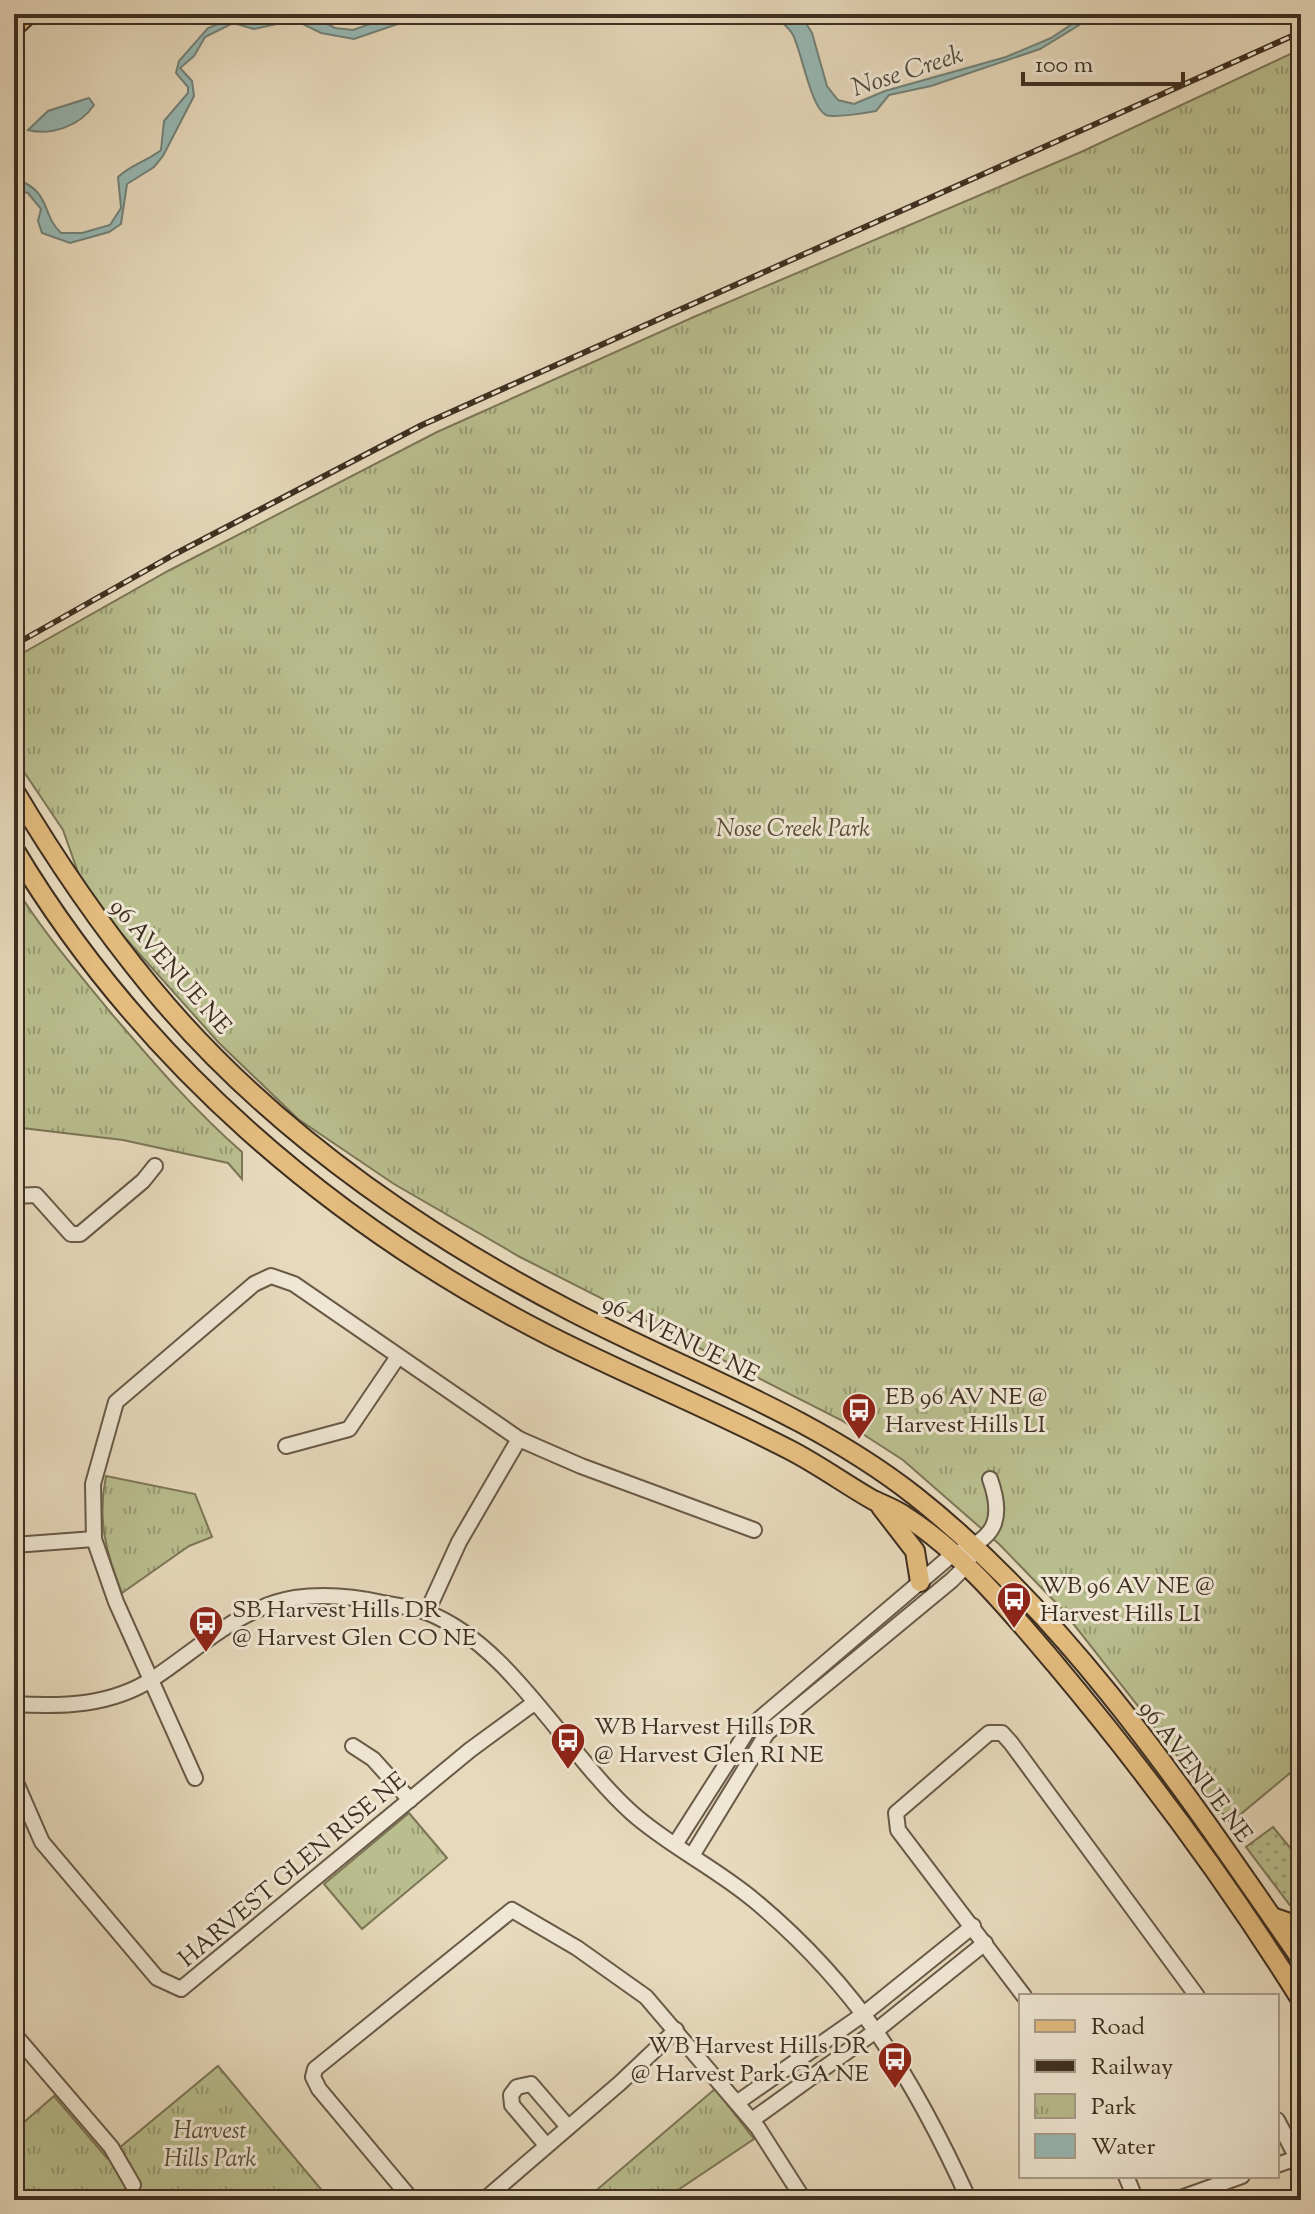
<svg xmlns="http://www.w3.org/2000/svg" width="1315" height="2214" font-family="'Sorts Mill Goudy',serif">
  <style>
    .grass { fill: url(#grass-dots); stroke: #7c7657; stroke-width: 2 }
    .park { fill: url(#park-tufts); stroke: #7c7657; stroke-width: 2 }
    .water { fill: #97b9b5; stroke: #738279; stroke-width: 2 }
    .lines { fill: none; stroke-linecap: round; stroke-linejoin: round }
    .minor-casing { stroke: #685a47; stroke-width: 18 }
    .major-casing { stroke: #3e2f20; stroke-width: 22 }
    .highway-casing { stroke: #3e2f20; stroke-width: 24 }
    .minor { stroke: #efe6d3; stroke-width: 14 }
    .major { stroke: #e4bc7e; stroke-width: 18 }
    .highway { stroke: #e4bc7e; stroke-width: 20 }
    .rail-casing { stroke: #3e2f20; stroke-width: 6 }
    .rail { stroke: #efe6d3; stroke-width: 3; stroke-dasharray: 9; stroke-linecap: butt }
    .labels { text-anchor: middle; stroke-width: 6; stroke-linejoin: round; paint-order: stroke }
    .park-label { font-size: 24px; font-style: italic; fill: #574c36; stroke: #efe6d3 }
    .street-label { font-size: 24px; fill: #3e2f20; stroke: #efe6d3 }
    .poi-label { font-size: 24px; fill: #3e2f20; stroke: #efe6d3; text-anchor: start }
    .water-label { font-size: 26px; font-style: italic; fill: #504b3e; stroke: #efe6d3 }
  </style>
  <defs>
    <pattern id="grass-dots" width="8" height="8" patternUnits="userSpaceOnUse" patternTransform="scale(2)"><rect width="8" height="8" fill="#b9be8e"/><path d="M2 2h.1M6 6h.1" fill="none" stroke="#989b74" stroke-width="1.8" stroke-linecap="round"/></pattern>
    <pattern id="park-tufts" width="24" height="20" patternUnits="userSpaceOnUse" patternTransform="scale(2)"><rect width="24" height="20" fill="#b9be8e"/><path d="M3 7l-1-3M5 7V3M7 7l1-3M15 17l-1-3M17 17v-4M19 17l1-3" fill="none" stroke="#989b74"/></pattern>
  </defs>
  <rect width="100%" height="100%" fill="#e7d9bc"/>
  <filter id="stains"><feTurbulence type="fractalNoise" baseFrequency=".0025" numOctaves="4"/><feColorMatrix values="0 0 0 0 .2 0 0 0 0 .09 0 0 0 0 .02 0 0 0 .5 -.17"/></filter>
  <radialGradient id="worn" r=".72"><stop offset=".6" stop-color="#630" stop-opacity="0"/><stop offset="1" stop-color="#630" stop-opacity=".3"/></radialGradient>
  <path class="grass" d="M 1273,1827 L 1301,1861 L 1301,1920 L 1246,1847 Z"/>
  <g class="park">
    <path d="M 1301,49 L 1301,1764 L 1230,1823 L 1060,1607 L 999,1544 L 903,1460 L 841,1420 L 520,1257 L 394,1184 L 298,1119 L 219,1043 L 119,931 L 80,878 L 63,830 L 14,757 L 14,658 L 168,571 L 437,432 L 696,316 L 1081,152 Z"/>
    <path d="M 14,885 C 42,931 77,971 111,1013 C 153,1062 193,1109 242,1152 L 242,1179 L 228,1163 L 123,1140 L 14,1127 Z"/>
    <path d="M 106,1476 L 195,1494 L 212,1537 L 189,1546 L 122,1593 C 106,1553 97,1519 106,1476 Z"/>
    <path d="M 409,1813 L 447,1858 L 362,1929 L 324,1884 Z"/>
    <path d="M 218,2066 L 330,2200 L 14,2200 L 14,2131 L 54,2096 L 107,2158 Z"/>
    <path d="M 715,2089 L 754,2139 L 663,2200 L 585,2200 Z"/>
  </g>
  <g class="water">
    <path d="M 274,14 L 308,14 L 335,28 L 353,30 L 398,14 L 427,14 L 354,39 L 321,33 L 295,20 L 254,29 L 233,23 L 205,37 L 194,56 L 180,68 L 192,81 L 194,96 L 163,156 L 154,167 L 127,184 L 121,224 L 109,232 L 70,243 L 42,233 L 38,221 L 41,209 L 28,193 L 14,190 L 14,178 C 53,192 40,213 61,233 L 82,233 L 110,225 L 121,208 L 118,177 C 133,163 146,162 161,150 L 164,121 L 188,93 L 188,87 L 176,73 L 179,61 L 208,28 L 235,17 L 255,20 Z"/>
    <path d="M 771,14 L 800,14 L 812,33 L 827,86 L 838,100 L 854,104 L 885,91 L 1006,57 L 1051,38 L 1087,14 L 1097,14 L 1040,49 L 931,86 L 889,95 L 876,111 C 866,113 834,118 826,115 C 811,108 802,53 793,35 C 788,25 779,21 771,14 Z"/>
    <path d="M 89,98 L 94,105 C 80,126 51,136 28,130 L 48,111 Z"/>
  </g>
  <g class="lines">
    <g class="minor-casing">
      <g id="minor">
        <path d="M 14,1196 L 36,1195 L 71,1234 L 80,1234 L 143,1181 L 155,1166"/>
        <path d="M 519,1439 L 581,1466 L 754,1530"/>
        <path d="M 286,1446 L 349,1429 L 397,1358"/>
        <path d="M 14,1545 L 94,1539"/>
        <path d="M 14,1704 C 63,1707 111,1706 154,1678 C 198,1649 240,1607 295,1598 C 323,1594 356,1597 383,1603 C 397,1606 413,1607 426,1612 C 510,1644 565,1753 632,1813 C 669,1846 716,1868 755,1901 C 858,1987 914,2079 969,2200"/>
        <path d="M 353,1746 L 373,1759 L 410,1800"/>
        <path d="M 14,1778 L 42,1842 L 157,1978 L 181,1989 L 470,1750 L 534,1703"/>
        <path d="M 195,1778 L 116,1602 L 94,1539 L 93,1484 L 116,1402 L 254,1284 L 271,1276 L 294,1284 L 519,1439 L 459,1542 L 427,1612"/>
        <path d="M 676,1843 L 750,1727 L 953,1554 C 994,1540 1005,1521 990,1479"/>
        <path d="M 693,1854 L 767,1733 L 952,1580 L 965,1567 L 970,1557"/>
        <path d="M 1024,1996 L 898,1830 L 896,1813 L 989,1733 L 1002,1733 L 1011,1743 L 1197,1996"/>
        <path d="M 14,2034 L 111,2147 L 133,2185"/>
        <path d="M 738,2102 L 865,2013 L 973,1926"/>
        <path d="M 752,2120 L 877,2030 L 985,1943"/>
        <path d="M 1277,2120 L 1297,2158 L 1277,2165"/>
        <path d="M 546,2145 L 512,2105 L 511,2095 L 517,2087 L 531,2084 L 568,2127"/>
        <path d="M 1126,2176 L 1136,2200"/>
        <path d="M 412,2200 L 319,2089 L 313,2077 L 315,2069 L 512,1910 L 577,1948 L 646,1997 L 758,2128 L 804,2200"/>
        <path d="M 484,2200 L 620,2083 L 676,2030"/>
        <path d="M 1175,2200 L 1242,2176"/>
      </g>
    </g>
    <g class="major-casing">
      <g id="major">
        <path d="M 14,790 C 55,859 100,925 151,987 C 263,1123 415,1230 571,1311 C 686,1371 812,1415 915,1496 C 1073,1621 1187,1795 1301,1959"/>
        <path d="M 14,849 C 140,1060 332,1225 550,1336 C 629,1376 711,1409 790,1450 C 819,1465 845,1484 873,1500 C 884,1505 895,1509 905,1516 C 963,1553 1011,1612 1056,1665 C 1144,1770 1228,1883 1301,2000"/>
        <path d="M 881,1507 L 915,1551 L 920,1582"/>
        <path d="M 1272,1917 L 1301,1927"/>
      </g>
    </g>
    <g class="highway-casing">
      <path id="highway" d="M 14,26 L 27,14"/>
    </g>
    <use href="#minor" class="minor"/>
    <use href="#major" class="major"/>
    <use href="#highway" class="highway"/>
    <g class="rail-casing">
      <path id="rail" d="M 14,645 L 175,554 L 422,425 L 1301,32"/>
    </g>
    <use href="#rail" class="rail"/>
  </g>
  <defs>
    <g id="bus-pin" transform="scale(1.8)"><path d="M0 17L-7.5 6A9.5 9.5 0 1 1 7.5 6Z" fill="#8f2418" stroke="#efe6d3"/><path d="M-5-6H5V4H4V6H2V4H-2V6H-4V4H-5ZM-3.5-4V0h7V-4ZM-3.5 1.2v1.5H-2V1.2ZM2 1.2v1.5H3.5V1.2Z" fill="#fff"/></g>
  </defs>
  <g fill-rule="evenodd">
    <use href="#bus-pin" x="859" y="1410"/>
    <use href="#bus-pin" x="1014" y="1599"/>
    <use href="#bus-pin" x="206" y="1623"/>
    <use href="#bus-pin" x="568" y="1740"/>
    <use href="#bus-pin" x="895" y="2059"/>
  </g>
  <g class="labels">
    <g class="park-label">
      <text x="793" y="836">Nose Creek Park</text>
      <text x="210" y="2138">Harvest<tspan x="210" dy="28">Hills Park</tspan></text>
    </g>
    <g class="street-label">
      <text transform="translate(171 966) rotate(49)" y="8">96 AVENUE NE</text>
      <text transform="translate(681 1338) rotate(26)" y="8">96 AVENUE NE</text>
      <text transform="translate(1196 1771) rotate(53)" y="8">96 AVENUE NE</text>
      <text transform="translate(292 1869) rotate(-40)" y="8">HARVEST GLEN RISE NE</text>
    </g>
    <g class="poi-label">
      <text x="885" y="1404">EB 96 AV NE @<tspan x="885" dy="28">Harvest Hills LI</tspan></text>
      <text x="1040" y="1593">WB 96 AV NE @<tspan x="1040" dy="28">Harvest Hills LI</tspan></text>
      <text x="232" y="1617">SB Harvest Hills DR<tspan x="232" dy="28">@ Harvest Glen CO NE</tspan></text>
      <text x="594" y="1734">WB Harvest Hills DR<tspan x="594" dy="28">@ Harvest Glen RI NE</tspan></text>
      <text x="869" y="2053" text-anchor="end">WB Harvest Hills DR<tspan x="869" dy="28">@ Harvest Park GA NE</tspan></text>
    </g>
    <g class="water-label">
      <text transform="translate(907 70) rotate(-18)" y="9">Nose Creek</text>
    </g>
  </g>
  <rect width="1315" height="2214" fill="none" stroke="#e7d9bc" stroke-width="48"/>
  <rect x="16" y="16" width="1283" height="2182" fill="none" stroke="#3e2f20" stroke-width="4"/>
  <rect x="24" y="24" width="1267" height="2166" fill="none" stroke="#3e2f20" stroke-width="2"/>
  <rect x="1019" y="1994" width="260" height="184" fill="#efe6d3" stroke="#a89d8b" stroke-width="2"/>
  <rect x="1035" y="2020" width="40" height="12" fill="#e4bc7e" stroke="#a89d8b" stroke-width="2"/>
  <text x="1091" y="2034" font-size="24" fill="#3e2f20">Road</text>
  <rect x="1035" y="2060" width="40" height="12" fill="#3e2f20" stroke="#a89d8b" stroke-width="2"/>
  <text x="1091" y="2074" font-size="24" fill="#3e2f20">Railway</text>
  <rect x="1035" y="2094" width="40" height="24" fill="url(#park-tufts)" stroke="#a89d8b" stroke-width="2"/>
  <text x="1091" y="2114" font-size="24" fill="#3e2f20">Park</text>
  <rect x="1035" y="2134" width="40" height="24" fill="#97b9b5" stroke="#a89d8b" stroke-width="2"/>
  <text x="1091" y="2154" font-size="24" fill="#3e2f20">Water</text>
  <path d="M1023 72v12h160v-12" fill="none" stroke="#3e2f20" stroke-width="4"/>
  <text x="1035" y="72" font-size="24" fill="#3e2f20" stroke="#efe6d3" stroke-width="6" paint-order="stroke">100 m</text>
  <rect width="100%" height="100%" filter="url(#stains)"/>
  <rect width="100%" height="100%" fill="url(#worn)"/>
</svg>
